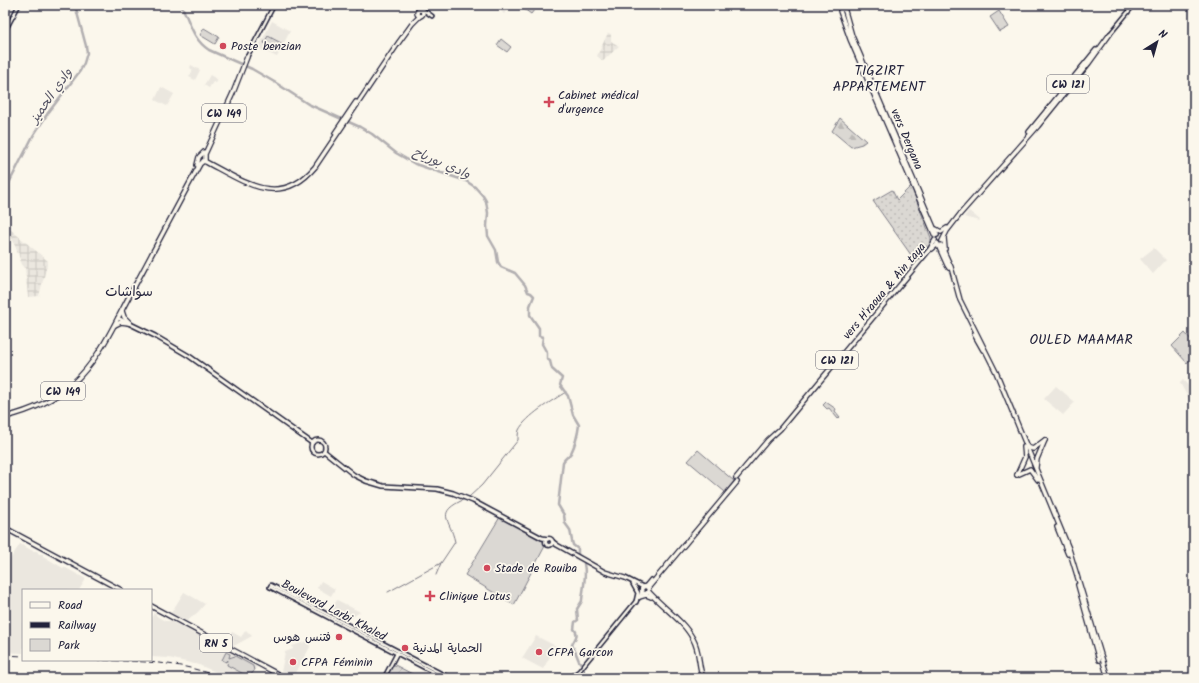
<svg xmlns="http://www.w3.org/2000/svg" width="1199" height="683" font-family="Kalam,'Playpen Sans Arabic',sans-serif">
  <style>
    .built { fill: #ebe7df }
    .industrial { fill: url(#industrial-grid) }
    .grass { fill: url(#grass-dots); stroke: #7e7d87 }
    .forest { fill: url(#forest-firs); stroke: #7e7d87 }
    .park { fill: #dbd8d3; stroke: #7e7d87 }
    .garden { fill: url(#garden-furrows); stroke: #7e7d87 }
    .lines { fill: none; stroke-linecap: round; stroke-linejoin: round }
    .stream { stroke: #787681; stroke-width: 1 }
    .river { stroke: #b1aeb0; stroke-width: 2.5 }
    .highway-tunnel { stroke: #d0ccc9; stroke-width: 3.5; stroke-dasharray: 3.5 2; stroke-linecap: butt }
    .secondary-casing { stroke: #22223b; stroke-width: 5.5 }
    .primary-casing { stroke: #22223b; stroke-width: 6 }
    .highway-casing { stroke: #22223b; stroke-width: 6 }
    .secondary { stroke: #fbf7ec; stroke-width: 2.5 }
    .primary { stroke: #fbf7ec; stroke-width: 3 }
    .highway { stroke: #fbf7ec; stroke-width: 3.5 }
    .rail { stroke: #22223b; stroke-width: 1; stroke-dasharray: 6 3; stroke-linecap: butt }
    .poi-dot { fill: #d1495b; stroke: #fbf7ec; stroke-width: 1.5 }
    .labels { text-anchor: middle; stroke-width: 3.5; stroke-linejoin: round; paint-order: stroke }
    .shield { fill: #fbf7ec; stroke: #636270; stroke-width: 1 }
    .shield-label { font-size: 11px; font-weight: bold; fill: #22223b }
    .poi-label { font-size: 12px; fill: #22223b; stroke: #fbf7ec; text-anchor: start }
    .street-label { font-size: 12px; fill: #22223b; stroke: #fbf7ec }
    .water-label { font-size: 13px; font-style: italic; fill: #545364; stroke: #fbf7ec }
    .quarter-label { font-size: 14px; fill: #22223b; stroke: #fbf7ec }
  </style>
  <defs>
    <pattern id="industrial-grid" width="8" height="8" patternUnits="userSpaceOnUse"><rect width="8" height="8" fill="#ebe7df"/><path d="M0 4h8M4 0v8" fill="none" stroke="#c9c6c0"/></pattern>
    <pattern id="grass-dots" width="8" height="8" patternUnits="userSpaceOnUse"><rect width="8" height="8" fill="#dbd8d3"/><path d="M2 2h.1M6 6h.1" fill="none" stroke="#bcb9b6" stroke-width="1.8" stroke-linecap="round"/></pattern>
    <pattern id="forest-firs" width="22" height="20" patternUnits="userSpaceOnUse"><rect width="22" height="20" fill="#dbd8d3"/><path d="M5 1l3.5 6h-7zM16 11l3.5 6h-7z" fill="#bcb9b6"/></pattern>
    <pattern id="garden-furrows" width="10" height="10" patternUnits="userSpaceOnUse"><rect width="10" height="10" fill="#dbd8d3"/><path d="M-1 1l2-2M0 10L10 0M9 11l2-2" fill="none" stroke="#bcb9b6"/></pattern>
  </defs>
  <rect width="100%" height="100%" fill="#fbf7ec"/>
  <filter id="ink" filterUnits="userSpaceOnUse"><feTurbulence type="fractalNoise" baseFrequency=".025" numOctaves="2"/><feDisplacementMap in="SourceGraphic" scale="8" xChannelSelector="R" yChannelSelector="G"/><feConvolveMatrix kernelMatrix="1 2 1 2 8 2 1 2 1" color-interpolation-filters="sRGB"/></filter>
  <g filter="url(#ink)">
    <g class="built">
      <path d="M 495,5 L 510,5 L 504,14 Z"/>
      <path d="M 272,21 L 290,31 L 277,57 L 258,48 Z"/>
      <path d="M 191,65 L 200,70 L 195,80 L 189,77 L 193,70 L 190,68 Z"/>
      <path d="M 210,75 L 218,80 L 216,83 L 213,82 L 209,88 L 204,85 Z"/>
      <path d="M 161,87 L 174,94 L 167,106 L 155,100 Z"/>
      <path d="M 969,211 L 980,220 L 979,221 L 964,217 Z"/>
      <path d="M 1154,248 L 1166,260 L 1153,274 L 1140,259 Z"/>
      <path d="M 1183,380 L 1194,392 L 1194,396 L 1190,401 L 1180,383 Z"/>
      <path d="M 1056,386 L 1075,402 L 1063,415 L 1044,399 Z"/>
      <path d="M 20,544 L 33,551 L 37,551 L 39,554 L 43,554 L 43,556 L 63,568 L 64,567 L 86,579 L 79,590 L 23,590 L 23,653 L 5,652 L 5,567 Z"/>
      <path d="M 321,581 L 335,589 L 331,596 L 317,588 Z"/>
      <path d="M 184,592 L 205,604 L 198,612 L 187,621 L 171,613 Z"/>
      <path d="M 337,600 L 343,603 L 360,612 L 348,620 L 344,617 L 342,619 L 330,612 Z"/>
      <path d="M 154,613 L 158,617 L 165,621 L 171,621 L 257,667 L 250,678 L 230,678 L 199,665 L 169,658 L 151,657 L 151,618 Z"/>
      <path d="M 246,630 L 252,636 L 232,647 L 225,643 L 232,632 L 241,637 Z"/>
      <path d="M 536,636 L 556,646 L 543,669 L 522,658 Z"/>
      <path d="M 308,641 L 310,647 L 293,678 L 281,672 L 285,652 L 293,649 L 292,646 Z"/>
    </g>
    <g class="industrial">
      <path d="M 608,33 L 611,34 L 611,41 L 619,46 L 603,61 L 597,56 Z"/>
      <path d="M 9,230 L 11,230 L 48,261 L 39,296 L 28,297 L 25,268 L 23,267 Z"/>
    </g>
    <path class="grass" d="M 911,186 L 931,238 L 931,243 L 916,262 L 873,201 L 892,190 L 897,200 Z"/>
    <g class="forest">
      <path d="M 840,118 L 866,141 L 862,144 L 851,147 L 832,131 Z"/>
      <path d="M 826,402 L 836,409 L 835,411 L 840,417 L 838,419 L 829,408 L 827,409 L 823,405 Z"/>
    </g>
    <g class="park">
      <path d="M 527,5 L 538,5 L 531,14 L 524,9 Z"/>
      <path d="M 999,11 L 1009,27 L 1000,32 L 990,17 Z"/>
      <path d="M 204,28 L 219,37 L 215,44 L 200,35 Z"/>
      <path d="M 268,36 L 281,43 L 277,50 L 264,43 Z"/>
      <path d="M 501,39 L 511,47 L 507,52 L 497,45 Z"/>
      <path d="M 1185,333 L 1194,343 L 1194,355 L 1187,363 L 1172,346 Z"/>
      <path d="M 698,450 L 734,481 L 725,492 L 688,461 Z"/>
      <path d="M 500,517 L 543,540 L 545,546 L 514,605 L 465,575 Z"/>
      <path d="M 226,652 L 230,654 L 229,658 L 235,656 L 253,666 L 254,671 L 250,676 L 251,678 L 227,665 L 228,660 L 226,662 L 222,660 Z"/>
    </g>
    <path class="garden" d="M 393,664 L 420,678 L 386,678 Z"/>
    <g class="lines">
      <g class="stream">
        <path d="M 469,497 L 482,485 L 518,440 C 518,437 518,433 519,430 C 526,416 553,400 566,392"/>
        <path d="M 436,575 L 441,563"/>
        <path d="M 388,592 L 441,563 L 455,542 C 450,518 434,513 465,499"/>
        <path d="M 584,667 L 585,678"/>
      </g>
      <g class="river">
        <path d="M 181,5 C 190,21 192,39 209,50 L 252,69 L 276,83 L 308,104 L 360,127 L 372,134 L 396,153 L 415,164 L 466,181 L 475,187 L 483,196 L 486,201 L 488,213 L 487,226 L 488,236 L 496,250 L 498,262 L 501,267 L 515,273 L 525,285 L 528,292 L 531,293 L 534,296 L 530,306 L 530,315 L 539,328 L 539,336 L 543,337 L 542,344 L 547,353 L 547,359 L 550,361 L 552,369 L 562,378 L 560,385 L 568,396 L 573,415 L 579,425 C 578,433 575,445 571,453 C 568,457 565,458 563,462 L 558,505 L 564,515 L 565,523 L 570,530 L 572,541 L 573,545 L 578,549 L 578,555"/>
        <path d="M 5,191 L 33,136 L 48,113 L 80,71 L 84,63 L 87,53 L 86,46 L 75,5"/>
        <path d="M 582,600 C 583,588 587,576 584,564"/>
        <path d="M 582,601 L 577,609 L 578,620 L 575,622 L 574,629 C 580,635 574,639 572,645 L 575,651 L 579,661 L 582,665"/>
      </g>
      <path class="highway-tunnel" d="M 937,235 L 941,245"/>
      <g class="secondary-casing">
        <g id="secondary">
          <path d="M 423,5 L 423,12"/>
          <path d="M 422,9 L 432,16"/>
          <path d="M 5,31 L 19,5"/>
          <path d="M 1110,34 L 1134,5"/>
          <path d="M 247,57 L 274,5"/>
          <path d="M 270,587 L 271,585 L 450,678"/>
          <path d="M 270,587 L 444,678"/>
          <path d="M 639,598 L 642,591"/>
          <path d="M 384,678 L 397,653"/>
          <path d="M 567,678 L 573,675 L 579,671 L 637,600"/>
        </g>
      </g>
      <g class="primary-casing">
        <g id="primary">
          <path d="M 118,318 L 155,336 L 189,356 L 312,443"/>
          <circle cx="318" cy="447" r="7"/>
          <path d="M 324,451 L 354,475 L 366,481 L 383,486 L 437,489 L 453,493 L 473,501 L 542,538 L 548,539"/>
          <circle cx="549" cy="542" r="3.5"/>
          <path d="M 553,542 L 557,545 L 605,572 L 625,578 L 643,587"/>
          <path d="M 633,584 L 638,593 L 636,602"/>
        </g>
      </g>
      <g class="highway-casing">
        <g id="highway">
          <circle cx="420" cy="13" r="3"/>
          <path d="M 1029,132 L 1096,50"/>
          <path d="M 335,133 L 356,102"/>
          <path d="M 203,161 L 206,162 C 244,182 280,209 315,167 L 399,42 L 412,24 L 420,16"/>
          <path d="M 197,165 L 199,157 L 204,152"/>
          <path d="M 936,229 L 941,232 L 947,228"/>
          <path d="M 935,236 L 850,39 L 840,11 L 842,8 L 845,11 L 852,36 L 937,235"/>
          <path d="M 944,238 L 945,249"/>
          <path d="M 942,241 L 947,231 L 961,213 L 1038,126 L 1089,63 L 1110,34"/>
          <path d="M 937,243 L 947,265 L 949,268"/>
          <path d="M 941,245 L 951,267 L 960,300 L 996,372 L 1069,549 L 1108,678"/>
          <path d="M 932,249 L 938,244"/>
          <path d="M 122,311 L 124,317 L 130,323"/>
          <path d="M 115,325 L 121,322 L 129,323"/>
          <path d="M 974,334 L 983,350"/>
          <path d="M 5,417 C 30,411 53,401 72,384 C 100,359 114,324 131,293 C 154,250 177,206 200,164 L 205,160 L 205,154 L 233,93 L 247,57"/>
          <path d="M 1027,447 L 1033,449 L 1045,440"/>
          <path d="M 1036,467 L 1037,459 L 1045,440"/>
          <path d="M 1017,475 L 1025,457 L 1024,447"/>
          <path d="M 1017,475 L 1030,469 L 1038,480"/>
          <path d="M 736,478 L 768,440 L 780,429 L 930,249 L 935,240"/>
          <path d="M 1057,527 L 1068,554"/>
          <path d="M 5,528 L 121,590"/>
          <path d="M 1078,585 L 1099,660"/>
          <path d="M 646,586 L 651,580"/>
          <circle cx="645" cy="590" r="3.5"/>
          <path d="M 648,588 L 737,482"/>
          <path d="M 648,591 C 662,607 683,620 693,639 C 700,651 698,665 703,678"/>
          <path d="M 639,597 L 646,595 L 651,597"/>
          <path d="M 151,606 L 285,678"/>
        </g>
      </g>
      <use href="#secondary" class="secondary"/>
      <use href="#primary" class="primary"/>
      <use href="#highway" class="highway"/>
      <g class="rail">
        <path d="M 5,655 L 23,656"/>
        <path d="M 95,660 C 138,662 180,660 220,678"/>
      </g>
    </g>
  </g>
  <g class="poi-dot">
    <circle cx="223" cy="46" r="4"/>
    <path d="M547 96h4v4h4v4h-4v4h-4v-4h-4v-4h4z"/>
    <circle cx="487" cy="568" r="4"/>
    <path d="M428 590h4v4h4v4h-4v4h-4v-4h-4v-4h4z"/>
    <circle cx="339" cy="637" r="4"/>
    <circle cx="405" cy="648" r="4"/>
    <circle cx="539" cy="652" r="4"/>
    <circle cx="293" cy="662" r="4"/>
  </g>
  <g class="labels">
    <g class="shield">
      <rect x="1047" y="75" width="42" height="18" rx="3"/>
      <rect x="202" y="104" width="44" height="18" rx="3"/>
      <rect x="816" y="351" width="42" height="18" rx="3"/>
      <rect x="41" y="382" width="44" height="18" rx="3"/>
      <rect x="200" y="634" width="32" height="18" rx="3"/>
    </g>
    <g class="shield-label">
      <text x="1068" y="88">CW 121</text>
      <text x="224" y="117">CW 149</text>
      <text x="837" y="364">CW 121</text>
      <text x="63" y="395">CW 149</text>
      <text x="216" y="647">RN 5</text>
    </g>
    <g class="poi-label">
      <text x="231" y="50">Poste benzian</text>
      <text x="558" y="99">Cabinet médical<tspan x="558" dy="14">d'urgence</tspan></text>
      <text x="495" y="572">Stade de Rouiba</text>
      <text x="439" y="600">Clinique Lotus</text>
      <text x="331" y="641" text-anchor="end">فتنس هوس</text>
      <text x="413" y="652">الحماية المدنية</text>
      <text x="547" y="656">CFPA Garcon</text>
      <text x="301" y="666">CFPA Féminin</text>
    </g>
    <g class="street-label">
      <text transform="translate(907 139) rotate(67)" y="4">vers Dergana</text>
      <text transform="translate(884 291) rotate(-50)" y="4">vers H'raoua &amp; Ain taya</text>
      <text transform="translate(334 610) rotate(28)" y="4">Boulevard Larbi Khaled</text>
    </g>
    <g class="water-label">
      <text transform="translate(50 95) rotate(-55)" y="5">وادي الحميز</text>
      <text transform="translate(442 162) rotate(23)" y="5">وادي بورياح</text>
    </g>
    <g class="quarter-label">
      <text x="879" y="75">TIGZIRT<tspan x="879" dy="16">APPARTEMENT</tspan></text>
      <text x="129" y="296">سواشات</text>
      <text x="1081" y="344">OULED MAAMAR</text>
    </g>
  </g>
  <rect width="1199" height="683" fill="none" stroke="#fbf7ec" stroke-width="20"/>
  <rect x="10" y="10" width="1179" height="663" fill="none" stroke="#22223b" stroke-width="1.5" filter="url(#ink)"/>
  <rect x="22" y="589" width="130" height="72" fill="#fbf7ec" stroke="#a4a2a5"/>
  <rect x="30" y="602" width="20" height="6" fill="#fbf7ec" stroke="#a4a2a5"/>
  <text x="58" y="609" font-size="12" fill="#22223b">Road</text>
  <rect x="30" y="622" width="20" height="6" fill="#22223b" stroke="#a4a2a5"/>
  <text x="58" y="629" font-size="12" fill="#22223b">Railway</text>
  <rect x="30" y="639" width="20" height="12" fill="#dbd8d3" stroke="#a4a2a5"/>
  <text x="58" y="649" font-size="12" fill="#22223b">Park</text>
  <g transform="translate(1157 42) rotate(37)" stroke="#fbf7ec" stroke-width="3" paint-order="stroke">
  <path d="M0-3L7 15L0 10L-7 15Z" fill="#22223b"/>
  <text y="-6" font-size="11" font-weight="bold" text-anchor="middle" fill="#22223b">N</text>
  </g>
</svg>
